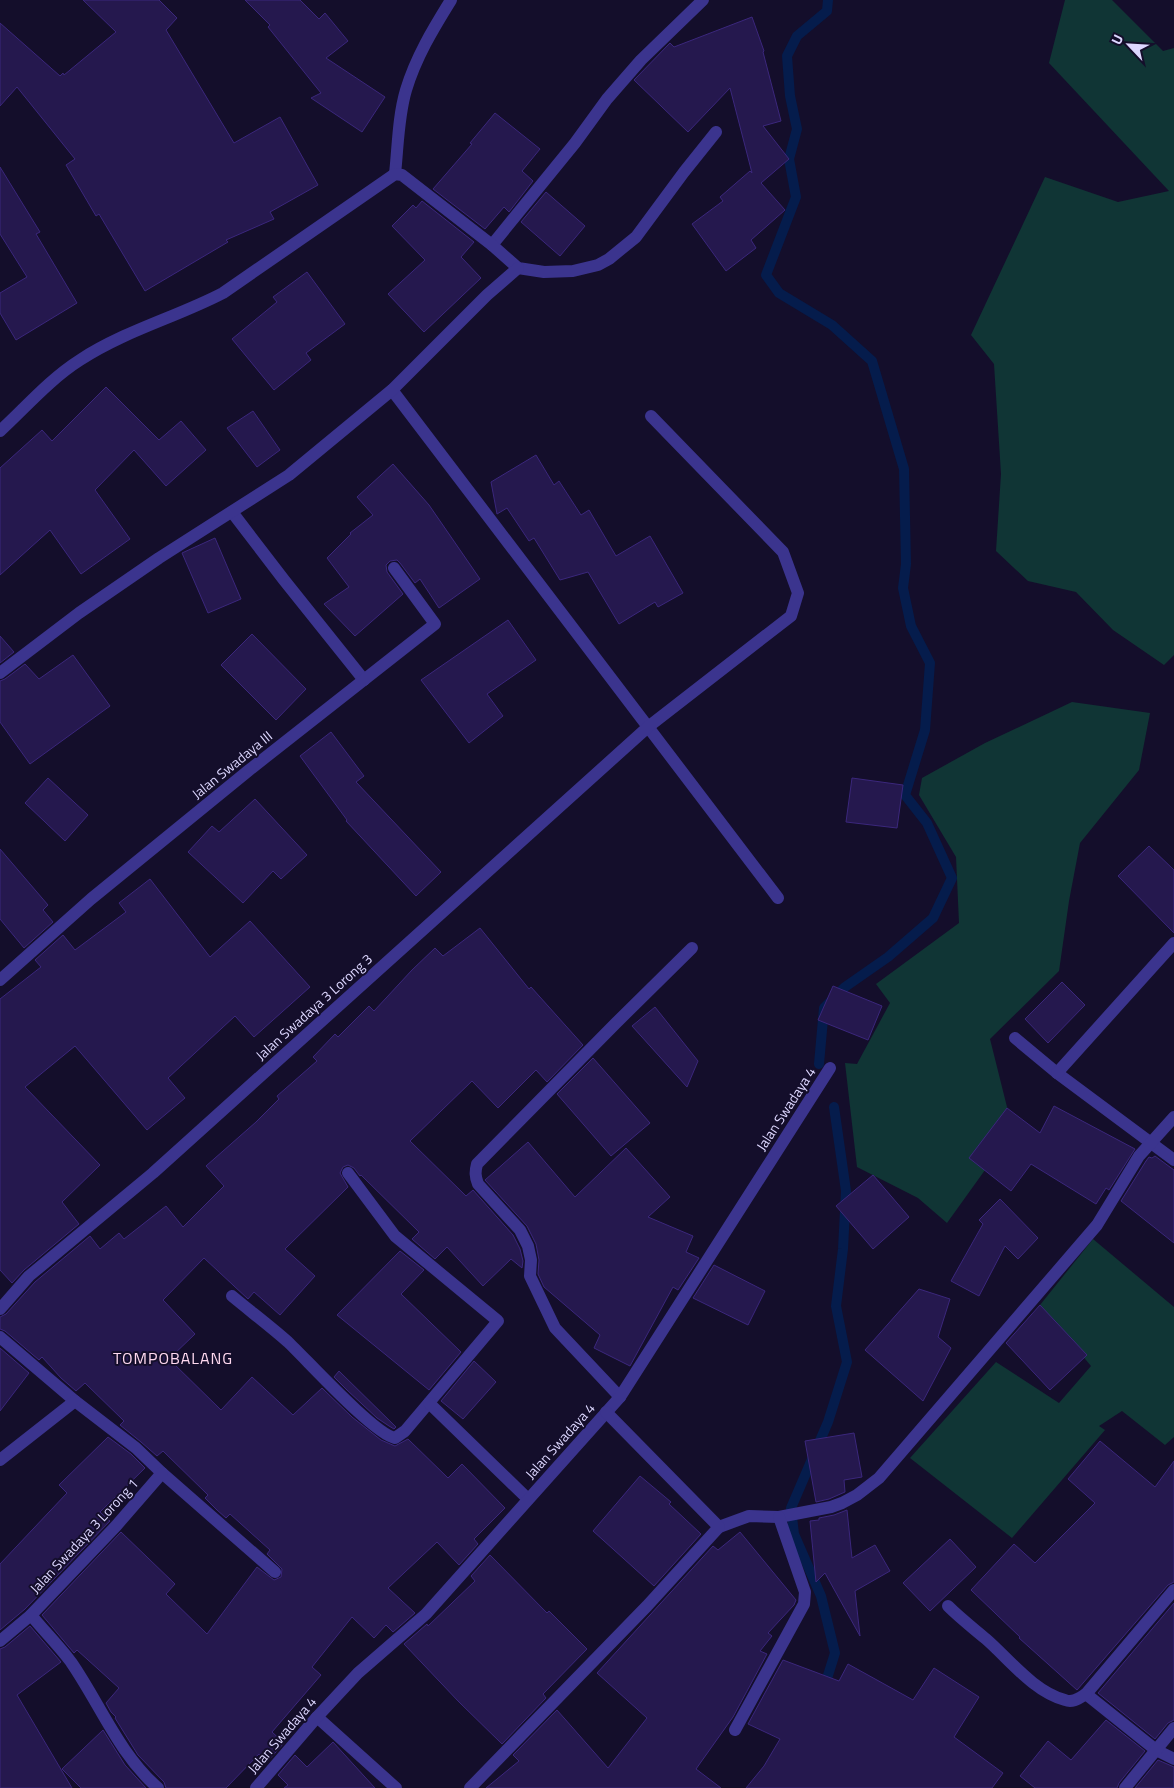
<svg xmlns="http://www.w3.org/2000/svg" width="1174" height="1788" font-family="'Titillium Web',sans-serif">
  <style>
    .green { fill: #103535 }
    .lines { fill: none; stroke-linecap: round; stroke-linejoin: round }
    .stream { stroke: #051c4c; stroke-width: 10 }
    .building { fill: #25184e; stroke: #3b277c }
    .minor { stroke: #3b348e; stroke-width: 12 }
    .labels { text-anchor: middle; stroke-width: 4; stroke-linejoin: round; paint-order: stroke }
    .street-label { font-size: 14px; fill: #ddd7ff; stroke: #140e2b }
    .quarter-label { font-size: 16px; letter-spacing: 1px; fill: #ffd9f0; stroke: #140e2b }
  </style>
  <rect width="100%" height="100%" fill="#140e2b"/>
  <g class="green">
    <path d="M 1065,0 L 1112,0 L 1163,51 L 1174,48 L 1174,655 L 1164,665 L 1113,630 L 1076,592 L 1028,581 L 996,551 L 1001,474 L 994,364 L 971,335 L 1045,177 L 1118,202 L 1169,191 L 1049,63 Z"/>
    <path d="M 1072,702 L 1150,713 L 1139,770 L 1080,843 L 1069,901 L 1059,971 L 990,1039 L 1013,1131 L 947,1223 L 918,1198 L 857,1167 L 845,1063 L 857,1064 L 890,1003 L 876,984 L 959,923 L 956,857 L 919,795 L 922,778 L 985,743 Z"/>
    <path d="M 1093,1239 L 1174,1307 L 1174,1437 L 1165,1445 L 1122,1411 L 1099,1426 L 1105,1430 L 1012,1538 L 910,1458 L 996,1362 L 1059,1403 L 1091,1366 L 1040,1305 Z"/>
  </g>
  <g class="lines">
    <g class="stream">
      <path d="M 819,1064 L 824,1008 L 845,987 L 888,957 L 933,918 L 952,878 L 927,823 L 905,795 L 925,730 L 930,663 L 911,626 L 903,588 L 906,564 L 904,469 L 872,361 L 832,325 L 779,293 L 766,275 L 796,197 L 789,159 L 797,129 L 790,96 L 787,56 L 797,36 L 827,11 L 828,0"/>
      <path d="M 824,1688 L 835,1653 L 821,1596 L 794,1534 L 791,1508 L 828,1422 L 847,1362 L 836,1306 L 843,1249 L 846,1191 L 834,1107"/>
    </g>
  </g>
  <g class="building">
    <path d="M 83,0 L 159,0 L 177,18 L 166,30 L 234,143 L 280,117 L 318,185 L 270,212 L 274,219 L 226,240 L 228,242 L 145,291 L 99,214 L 96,216 L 66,165 L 75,159 L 17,87 L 0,106 L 0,23 L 60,76 L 63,73 L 64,75 L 116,32 Z"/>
    <path d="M 245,0 L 300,0 L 319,19 L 325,13 L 348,41 L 326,58 L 385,97 L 362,132 L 311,98 L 321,93 L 268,27 L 270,25 Z"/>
    <path d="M 752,17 L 764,51 L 763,52 L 781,121 L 763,126 L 789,159 L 761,183 L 785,210 L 751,240 L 756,248 L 726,271 L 692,224 L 723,201 L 720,197 L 750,171 L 752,173 L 730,88 L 688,132 L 634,80 L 670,43 L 674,47 Z"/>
    <path d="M 495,113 L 540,149 L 522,171 L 533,181 L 509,212 L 504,207 L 485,229 L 433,189 L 472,144 L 470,143 Z"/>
    <path d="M 0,167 L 40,232 L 36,234 L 77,303 L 16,340 L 0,313 L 0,293 L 27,277 L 0,234 Z"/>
    <path d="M 546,192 L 585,226 L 560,256 L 521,222 Z"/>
    <path d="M 422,201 L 474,242 L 461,257 L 481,278 L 424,332 L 388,294 L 425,260 L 392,226 L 413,205 L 416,208 Z"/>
    <path d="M 307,272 L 345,324 L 306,353 L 311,360 L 274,390 L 232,339 L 277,302 L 273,297 Z"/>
    <path d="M 106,387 L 159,440 L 181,421 L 206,450 L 166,486 L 134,450 L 95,490 L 130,539 L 81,574 L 50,530 L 0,575 L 0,468 L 42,430 L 52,441 Z"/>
    <path d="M 253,411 L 280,450 L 257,467 L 227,428 Z"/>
    <path d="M 536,455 L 554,485 L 559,481 L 581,515 L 589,510 L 616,556 L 650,536 L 683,593 L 658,607 L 655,602 L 619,624 L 588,572 L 560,580 L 534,538 L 529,541 L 507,508 L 497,514 L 491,482 Z"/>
    <path d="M 393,464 L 429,505 L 480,579 L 439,608 L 420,579 L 415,583 L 400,563 L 397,560 L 390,561 L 386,565 L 387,572 L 403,594 L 355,636 L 324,604 L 349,587 L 327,558 L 351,534 L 350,533 L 373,515 L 357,497 Z"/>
    <path d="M 215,538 L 241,599 L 208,613 L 182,553 Z"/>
    <path d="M 508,620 L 536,660 L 487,694 L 503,716 L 469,743 L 421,680 Z"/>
    <path d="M 252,634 L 306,689 L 276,720 L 221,665 Z"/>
    <path d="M 0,636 L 14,652 L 0,663 Z"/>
    <path d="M 73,655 L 110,706 L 30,764 L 0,722 L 0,681 L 5,679 L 25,664 L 39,679 Z"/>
    <path d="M 331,732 L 364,776 L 356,782 L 441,872 L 416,896 L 346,821 L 347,820 L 300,756 Z"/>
    <path d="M 48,778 L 88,815 L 65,841 L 25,803 Z"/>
    <path d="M 852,778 L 903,785 L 897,828 L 846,822 Z"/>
    <path d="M 255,799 L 307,855 L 281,879 L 273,871 L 243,903 L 188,852 L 212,826 L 219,832 Z"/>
    <path d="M 1149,846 L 1174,870 L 1174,933 L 1118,876 Z"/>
    <path d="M 0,849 L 48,905 L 43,910 L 53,922 L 24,948 L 0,919 Z"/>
    <path d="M 150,879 L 210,957 L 250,921 L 310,987 L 254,1037 L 235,1016 L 168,1078 L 185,1098 L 147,1130 L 75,1046 L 25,1087 L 100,1165 L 62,1202 L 79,1224 L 24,1270 L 12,1283 L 0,1270 L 0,999 L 41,967 L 35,960 L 63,935 L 75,950 L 126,912 L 119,903 Z"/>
    <path d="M 480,928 L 529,989 L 531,987 L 583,1045 L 547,1082 L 536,1070 L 498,1108 L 472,1081 L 410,1141 L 466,1196 L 473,1190 L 513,1235 L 520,1249 L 523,1261 L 522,1268 L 511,1259 L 483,1286 L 447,1247 L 435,1259 L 412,1239 L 419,1232 L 361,1175 L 360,1176 L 354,1168 L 348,1165 L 343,1167 L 340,1173 L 348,1187 L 285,1249 L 315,1276 L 280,1315 L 254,1292 L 248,1299 L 204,1258 L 163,1300 L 195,1334 L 169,1359 L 221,1410 L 252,1377 L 293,1415 L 322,1388 L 352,1417 L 381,1440 L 395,1446 L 408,1439 L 448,1478 L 462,1464 L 505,1508 L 474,1539 L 478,1544 L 459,1565 L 437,1542 L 388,1588 L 415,1613 L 393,1632 L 386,1625 L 374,1638 L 352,1617 L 312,1667 L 321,1675 L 272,1732 L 284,1743 L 267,1762 L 259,1754 L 226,1788 L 166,1788 L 164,1782 L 138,1755 L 115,1718 L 116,1717 L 111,1712 L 106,1703 L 119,1688 L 77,1650 L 74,1653 L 42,1615 L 121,1532 L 175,1584 L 166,1594 L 207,1634 L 257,1567 L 274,1580 L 281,1577 L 282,1569 L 267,1554 L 270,1550 L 230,1514 L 226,1518 L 217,1510 L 205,1498 L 208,1495 L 163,1451 L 157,1456 L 141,1442 L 120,1425 L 124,1421 L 85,1383 L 76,1391 L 61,1378 L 42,1357 L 39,1360 L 5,1331 L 0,1329 L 0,1317 L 6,1314 L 35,1282 L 90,1236 L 100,1249 L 119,1233 L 124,1239 L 166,1206 L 183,1227 L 224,1186 L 206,1166 L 256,1122 L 279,1099 L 277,1096 L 317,1061 L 313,1057 L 335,1034 L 338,1037 L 369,1006 L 374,1011 L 412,970 L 435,948 L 443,956 Z"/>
    <path d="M 1062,982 L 1085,1005 L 1048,1043 L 1025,1019 Z"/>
    <path d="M 833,986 L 882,1006 L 868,1040 L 818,1020 Z"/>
    <path d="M 655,1007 L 698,1061 L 687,1087 L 632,1026 Z"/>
    <path d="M 593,1058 L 650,1123 L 611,1156 L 557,1094 Z"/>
    <path d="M 1054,1106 L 1135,1149 L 1109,1190 L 1106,1188 L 1096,1204 L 1031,1164 L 1011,1191 L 969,1158 L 1007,1108 L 1040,1133 Z"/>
    <path d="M 528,1142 L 575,1197 L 626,1148 L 670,1197 L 648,1217 L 693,1236 L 686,1252 L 699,1258 L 678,1290 L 673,1287 L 630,1366 L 594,1348 L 600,1335 L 544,1287 L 538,1274 L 539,1260 L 536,1244 L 527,1226 L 485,1180 Z"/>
    <path d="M 1155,1156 L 1174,1170 L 1174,1243 L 1121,1201 L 1146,1161 L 1149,1157 L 1152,1158 Z"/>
    <path d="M 873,1175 L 909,1217 L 873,1249 L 836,1206 Z"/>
    <path d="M 1000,1199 L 1038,1238 L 1018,1259 L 1005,1246 L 979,1296 L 951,1281 L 983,1224 L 979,1220 Z"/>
    <path d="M 400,1251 L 424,1270 L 401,1294 L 461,1352 L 429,1390 L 337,1315 Z"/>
    <path d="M 714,1265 L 765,1291 L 748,1325 L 693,1298 Z"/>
    <path d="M 919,1289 L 950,1299 L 938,1337 L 951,1348 L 923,1401 L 865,1350 Z"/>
    <path d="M 1040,1305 L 1087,1355 L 1050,1390 L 1006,1343 Z"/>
    <path d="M 0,1348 L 29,1373 L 0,1411 Z"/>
    <path d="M 474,1361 L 496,1382 L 463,1419 L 441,1401 Z"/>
    <path d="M 339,1371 L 396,1427 L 394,1429 L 389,1426 L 377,1418 L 347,1390 L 334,1377 Z"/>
    <path d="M 854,1433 L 862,1477 L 844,1480 L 845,1492 L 829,1499 L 816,1502 L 805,1441 Z"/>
    <path d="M 108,1437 L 131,1454 L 145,1468 L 100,1512 L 110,1521 L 25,1609 L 0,1630 L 0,1564 L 67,1493 L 59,1485 Z"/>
    <path d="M 1100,1441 L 1155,1487 L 1174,1461 L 1174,1582 L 1168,1585 L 1077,1690 L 1019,1638 L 1020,1637 L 971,1590 L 1014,1544 L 1035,1563 L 1095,1503 L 1068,1479 Z"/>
    <path d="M 640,1476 L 671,1502 L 669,1504 L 701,1534 L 654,1586 L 593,1531 Z"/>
    <path d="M 847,1510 L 852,1558 L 875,1545 L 890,1571 L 855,1591 L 860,1636 L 825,1573 L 816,1582 L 810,1521 L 819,1520 L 819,1518 L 834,1515 Z"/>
    <path d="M 740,1532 L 796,1600 L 794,1605 L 768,1633 L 772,1636 L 760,1651 L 767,1654 L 733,1717 L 696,1769 L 721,1788 L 486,1788 L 519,1761 L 513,1755 L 557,1710 L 608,1768 L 647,1718 L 597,1673 L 713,1546 L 718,1550 Z"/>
    <path d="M 950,1539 L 976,1567 L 930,1611 L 903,1583 Z"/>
    <path d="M 490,1555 L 547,1613 L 549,1611 L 587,1649 L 543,1694 L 546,1698 L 502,1744 L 459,1702 L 404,1644 L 427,1624 L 428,1626 L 475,1581 L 471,1576 Z"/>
    <path d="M 1174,1603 L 1174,1720 L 1168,1723 L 1155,1739 L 1098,1693 Z"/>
    <path d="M 30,1626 L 61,1662 L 17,1695 L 72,1788 L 0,1788 L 0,1649 L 5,1647 Z"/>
    <path d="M 783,1660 L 839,1681 L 848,1664 L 913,1700 L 934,1668 L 979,1697 L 954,1737 L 1003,1773 L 992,1788 L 746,1788 L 764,1766 L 780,1739 L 748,1724 Z"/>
    <path d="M 1106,1720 L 1145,1751 L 1119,1783 L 1117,1788 L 1035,1788 L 1020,1776 L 1048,1741 L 1071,1760 Z"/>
    <path d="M 103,1730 L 125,1765 L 146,1788 L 81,1788 L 62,1769 Z"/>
    <path d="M 333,1742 L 375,1788 L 284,1788 L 288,1785 L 278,1775 L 295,1755 L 307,1767 Z"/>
    <path d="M 1158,1760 L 1174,1767 L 1174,1788 L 1135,1788 Z"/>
  </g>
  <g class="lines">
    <g class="minor">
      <path d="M 395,174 C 398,147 398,117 406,90 C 416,57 433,29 451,0"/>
      <path d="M 492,245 L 575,143 L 607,99 L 641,60 L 703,0"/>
      <path d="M 392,390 L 778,898"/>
      <path d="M 0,431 C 26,407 50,379 80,360 C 124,331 177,317 223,293 L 395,174 L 402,175 L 492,245 L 518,268 L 544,272 L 573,271 L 598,265 L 609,259 L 636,237 L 684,172 L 716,132"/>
      <path d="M 232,512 L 284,580 L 364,680"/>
      <path d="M 0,673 L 79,613 L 159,558 L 289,475 L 392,390 L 487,295 L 518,268"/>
      <path d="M 0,980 L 91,899 L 248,771 L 435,624 L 394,568"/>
      <path d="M 1015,1038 L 1057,1073 L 1174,1160"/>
      <path d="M 1057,1073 L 1174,943"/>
      <path d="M 232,1296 C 250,1311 270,1326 288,1342 C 308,1361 374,1434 395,1438 L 405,1431 L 498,1321 L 395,1236 L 348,1173"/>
      <path d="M 0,1309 L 29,1276 L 153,1173 L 648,727 L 791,616 L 798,593 L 783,552 L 651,416"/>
      <path d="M 0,1337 L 75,1401 L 136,1448 L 162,1473 L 275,1572"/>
      <path d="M 620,1397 L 555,1328 L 530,1276 L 531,1260 L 528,1246 L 520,1230 L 478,1184 C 475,1176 475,1172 477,1164 L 616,1023 L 692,948"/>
      <path d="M 429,1403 L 528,1499"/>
      <path d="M 0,1460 L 75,1401"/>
      <path d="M 719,1527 L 749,1516 L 779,1517 L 831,1507 L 842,1503 L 857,1495 L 879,1478 L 1097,1225 L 1139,1156 L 1174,1117"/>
      <path d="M 1174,1590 L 1086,1694 L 1156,1750 L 1174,1759"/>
      <path d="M 948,1606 C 960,1618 973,1628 986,1639 C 1009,1659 1034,1692 1065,1700 C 1073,1703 1079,1698 1086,1694"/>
      <path d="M 0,1641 L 31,1615"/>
      <path d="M 317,1717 L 396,1788"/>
      <path d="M 735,1730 L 804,1604 L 805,1592 L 779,1517"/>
      <path d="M 158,1788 C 119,1754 100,1704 71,1662 C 59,1646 44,1631 31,1615 L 116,1526 L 162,1473"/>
      <path d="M 256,1788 L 317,1717 L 358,1673 L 426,1614 L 620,1397 L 830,1068"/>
      <path d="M 470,1788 L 647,1606 L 719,1527 L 606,1412"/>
      <path d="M 1125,1788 L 1174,1728"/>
    </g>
  </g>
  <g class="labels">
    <g class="street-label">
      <text transform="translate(232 765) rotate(-39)" y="5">Jalan Swadaya III</text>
      <text transform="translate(314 1007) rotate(-42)" y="5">Jalan Swadaya 3 Lorong 3</text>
      <text transform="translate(786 1109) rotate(-57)" y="5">Jalan Swadaya 4</text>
      <text transform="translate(560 1441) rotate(-48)" y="5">Jalan Swadaya 4</text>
      <text transform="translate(84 1536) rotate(-47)" y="5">Jalan Swadaya 3 Lorong 1</text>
      <text transform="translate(282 1735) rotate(-49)" y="5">Jalan Swadaya 4</text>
    </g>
    <g class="quarter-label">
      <text x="173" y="1364">TOMPOBALANG</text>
    </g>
  </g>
  <g transform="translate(1129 45) rotate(295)" stroke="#140e2b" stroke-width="4" paint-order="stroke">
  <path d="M0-4L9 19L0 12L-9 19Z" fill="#ddd7ff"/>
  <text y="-8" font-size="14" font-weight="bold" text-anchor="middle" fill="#ddd7ff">U</text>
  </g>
</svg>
